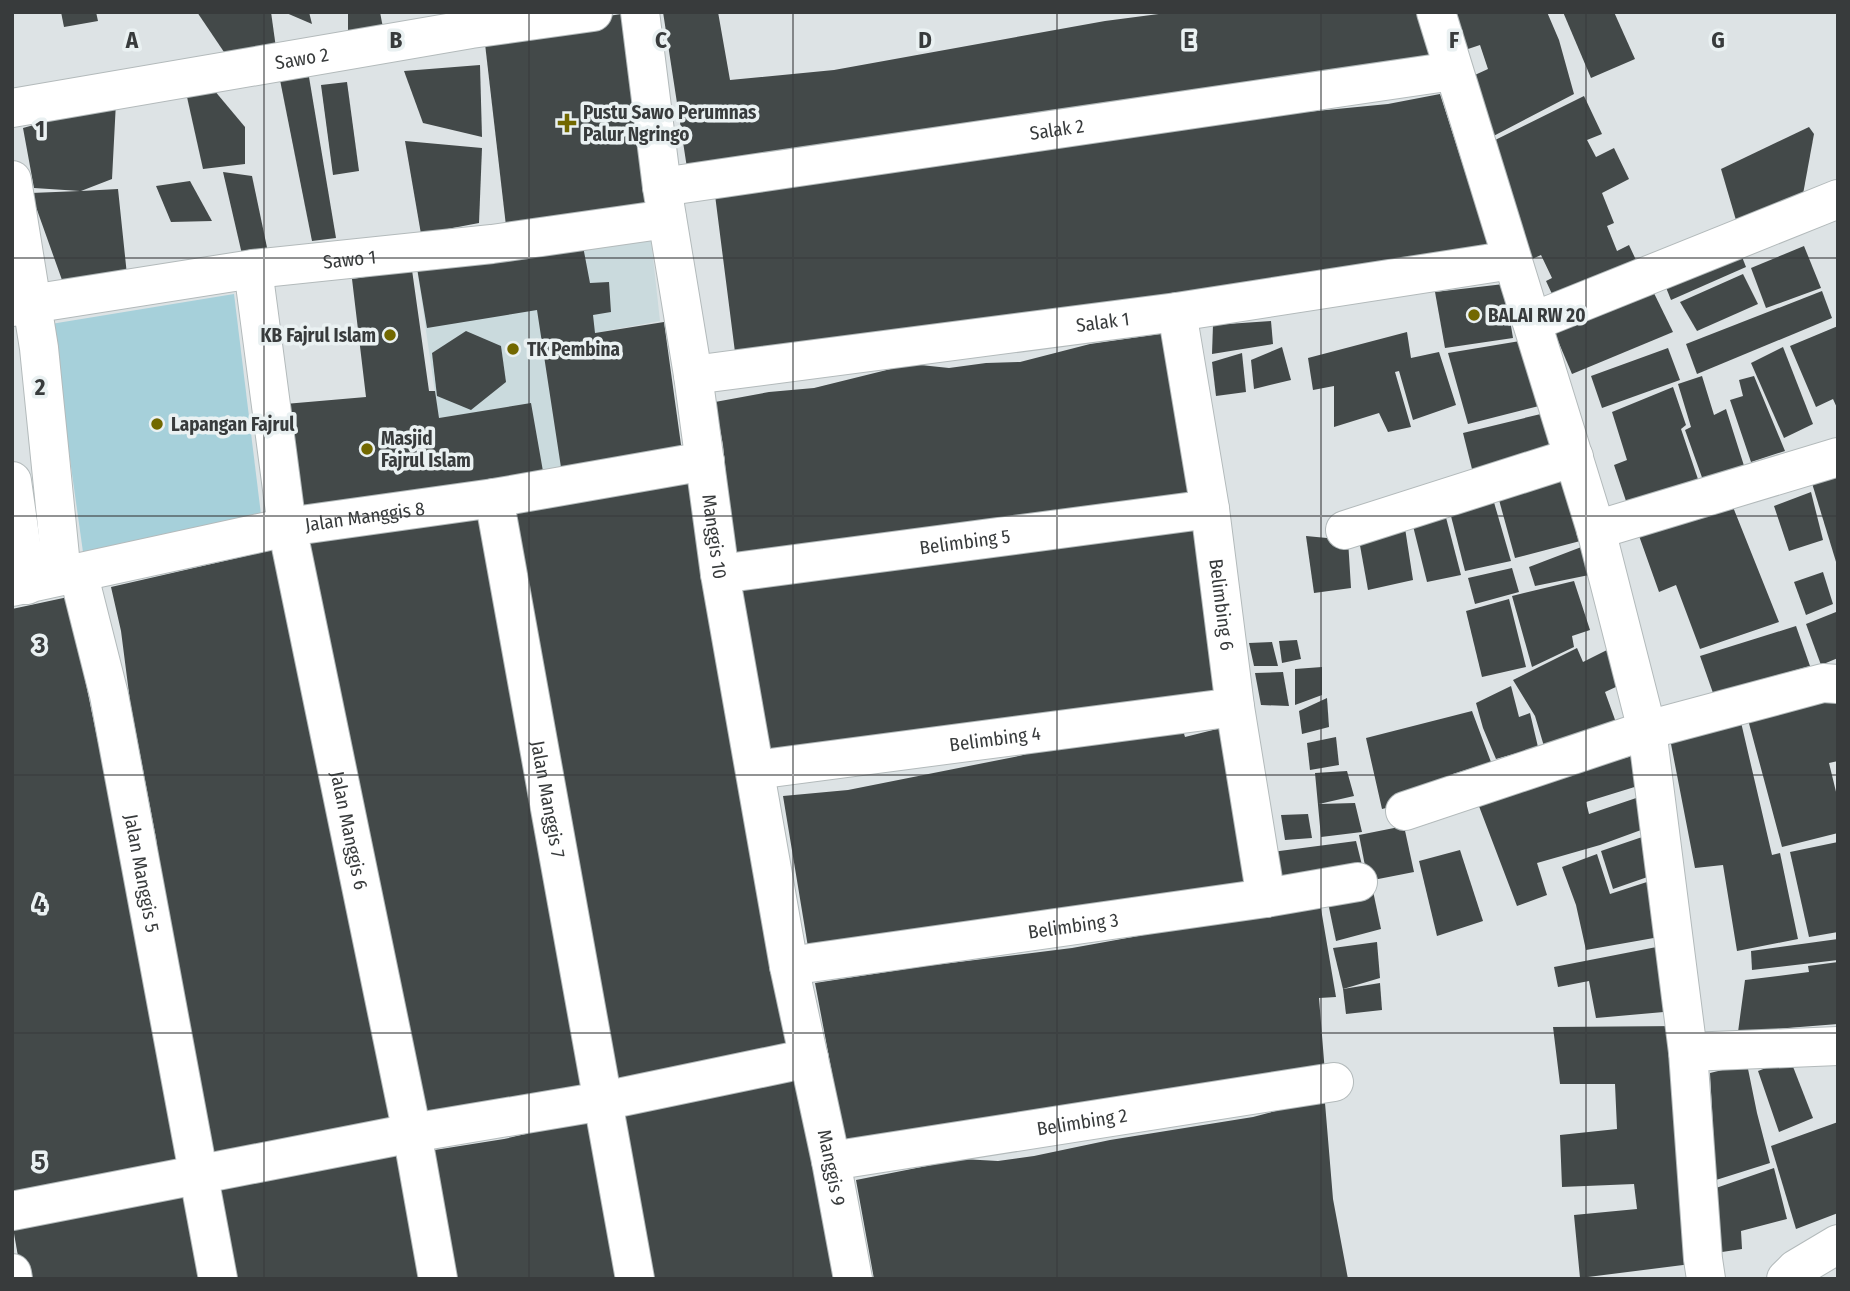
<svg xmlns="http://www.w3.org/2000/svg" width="1850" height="1291" font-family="'Fira Sans Condensed',sans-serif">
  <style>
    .built { fill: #cadadd }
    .green { fill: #a6d0da }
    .building { fill: #434949 }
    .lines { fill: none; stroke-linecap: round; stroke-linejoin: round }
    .minor-casing { stroke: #b3babb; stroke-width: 40 }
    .minor { stroke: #fff; stroke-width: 38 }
    .grid { fill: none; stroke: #383b3c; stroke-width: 2; stroke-opacity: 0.55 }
    .poi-dot { fill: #726800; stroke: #eaf1f2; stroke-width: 2.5 }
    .labels { text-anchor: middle; stroke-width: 7; stroke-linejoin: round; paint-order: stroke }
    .street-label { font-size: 19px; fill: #383b3c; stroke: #eaf1f2 }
    .poi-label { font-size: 19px; font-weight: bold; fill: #383b3c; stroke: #eaf1f2; text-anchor: start }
    .grid-label { font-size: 23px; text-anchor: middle; font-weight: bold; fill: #383b3c; stroke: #eaf1f2; stroke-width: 7; stroke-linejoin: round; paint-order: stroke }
  </style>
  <rect width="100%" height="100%" fill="#dde3e5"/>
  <path class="built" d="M 650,230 L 660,321 L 595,333 L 613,465 L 450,495 L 416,262 Z"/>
  <path class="green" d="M 234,294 L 262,523 L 83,552 L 51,324 Z"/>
  <g class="building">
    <path d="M 61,12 L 96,12 L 98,21 L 64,27 Z"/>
    <path d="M 197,12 L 271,12 L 276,48 L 224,52 Z"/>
    <path d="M 284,12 L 309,12 L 312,24 Z"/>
    <path d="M 348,12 L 380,12 L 384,33 L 348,32 Z"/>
    <path d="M 663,12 L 718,12 L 730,80 L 834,70 L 1105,21 L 1174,12 L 1416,12 L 1434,63 L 687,168 Z"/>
    <path d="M 1450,12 L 1547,12 L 1559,40 L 1574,94 L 1484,141 L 1466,79 L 1488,69 L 1480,45 L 1465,50 Z"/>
    <path d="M 1563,12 L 1614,12 L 1635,59 L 1591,78 Z"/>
    <path d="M 628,13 L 649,211 L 506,226 L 484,35 Z"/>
    <path d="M 480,65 L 482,137 L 423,123 L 404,71 Z"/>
    <path d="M 309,77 L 336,238 L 312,241 L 280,80 Z"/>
    <path d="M 347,82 L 359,171 L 333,175 L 321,85 Z"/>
    <path d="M 214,90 L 245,127 L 245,164 L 203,169 L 187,97 Z"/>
    <path d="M 1440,94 L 1492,256 L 736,360 L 715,195 L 1245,118 L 1388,104 Z"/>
    <path d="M 1584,96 L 1602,134 L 1587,140 L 1596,157 L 1614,148 L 1629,179 L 1602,193 L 1614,223 L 1607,226 L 1617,251 L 1629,245 L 1642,273 L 1558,307 L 1546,281 L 1552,278 L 1541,255 L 1530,260 L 1485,145 Z"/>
    <path d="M 116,102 L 112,179 L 81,191 L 118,189 L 127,275 L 62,280 L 31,193 L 80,191 L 34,188 L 23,128 Z"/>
    <path d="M 1809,127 L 1814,134 L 1801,205 L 1738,227 L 1721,169 Z"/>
    <path d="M 405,141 L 482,148 L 479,223 L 421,234 Z"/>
    <path d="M 223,172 L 252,176 L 269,257 L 244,263 Z"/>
    <path d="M 190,181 L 212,221 L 171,222 L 156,186 Z"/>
    <path d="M 582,241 L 590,283 L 609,282 L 611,312 L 593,315 L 595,333 L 664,322 L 682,452 L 562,474 L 537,310 L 427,328 L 416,262 Z"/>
    <path d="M 1737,244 L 1746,267 L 1671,300 L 1661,275 Z"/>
    <path d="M 1804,246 L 1821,288 L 1766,308 L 1751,268 Z"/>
    <path d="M 412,270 L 429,391 L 435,391 L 439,418 L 531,403 L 544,477 L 300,517 L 285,404 L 366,397 L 352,279 Z"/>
    <path d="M 1743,274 L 1758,304 L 1697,331 L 1680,302 Z"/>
    <path d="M 1504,284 L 1513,338 L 1445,348 L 1435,292 Z"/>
    <path d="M 1650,285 L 1673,332 L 1572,374 L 1550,322 Z"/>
    <path d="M 1822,291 L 1832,318 L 1697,374 L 1686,344 Z"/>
    <path d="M 1271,321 L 1273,344 L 1212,354 L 1213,325 Z"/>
    <path d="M 1838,326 L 1838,410 L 1833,399 L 1816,407 L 1790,346 Z"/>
    <path d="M 466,331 L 501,346 L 506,382 L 471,410 L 437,396 L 432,353 Z"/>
    <path d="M 1407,332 L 1411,358 L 1439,352 L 1456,405 L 1413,420 L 1399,371 L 1395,372 L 1411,427 L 1388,432 L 1379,413 L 1334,427 L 1334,386 L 1313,390 L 1308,358 Z"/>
    <path d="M 1167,333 L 1191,497 L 735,561 L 723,445 L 715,402 L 769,392 L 814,388 L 911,364 L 949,368 L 986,363 L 1020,362 L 1090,344 Z"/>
    <path d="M 1526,340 L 1543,405 L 1468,424 L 1448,353 Z"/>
    <path d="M 1282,347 L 1291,380 L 1254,389 L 1251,360 Z"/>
    <path d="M 1783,347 L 1813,424 L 1784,438 L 1751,363 Z"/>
    <path d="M 1668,348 L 1680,380 L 1602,408 L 1591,376 Z"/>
    <path d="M 1242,353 L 1246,392 L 1216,396 L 1212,362 Z"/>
    <path d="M 1702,376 L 1714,415 L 1726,409 L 1746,472 L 1704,483 L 1685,430 L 1691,427 L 1678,384 Z"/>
    <path d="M 1754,376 L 1785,451 L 1751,462 L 1730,400 L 1743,396 L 1739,380 Z"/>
    <path d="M 1673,387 L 1686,425 L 1681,429 L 1700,485 L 1629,510 L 1614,465 L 1627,460 L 1612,412 Z"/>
    <path d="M 1545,413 L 1554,447 L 1474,477 L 1463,433 Z"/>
    <path d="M 1838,471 L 1838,564 L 1837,565 L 1811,480 Z"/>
    <path d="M 1563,472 L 1584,540 L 1515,558 L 1496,489 Z"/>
    <path d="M 691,476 L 794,1051 L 612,1089 L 506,506 Z"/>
    <path d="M 1491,492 L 1511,561 L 1465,571 L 1451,516 Z"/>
    <path d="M 1811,492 L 1823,540 L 1789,551 L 1774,506 Z"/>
    <path d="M 1443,506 L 1461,575 L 1427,582 L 1410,514 Z"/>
    <path d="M 1733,507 L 1779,622 L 1700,649 L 1676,585 L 1659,592 L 1638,533 Z"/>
    <path d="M 482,513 L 592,1087 L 417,1120 L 303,542 Z"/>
    <path d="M 1199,524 L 1221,698 L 768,759 L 737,586 L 942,564 L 977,556 Z"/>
    <path d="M 1405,528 L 1413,580 L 1368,590 L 1359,540 Z"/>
    <path d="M 1306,536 L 1348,540 L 1351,588 L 1314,593 Z"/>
    <path d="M 1584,546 L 1594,574 L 1535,586 L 1529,567 Z"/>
    <path d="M 281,548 L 396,1129 L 212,1163 L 166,913 L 156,838 L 130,701 L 121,631 L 111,587 Z"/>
    <path d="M 1512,568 L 1519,592 L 1475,604 L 1468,578 Z"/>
    <path d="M 1823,572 L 1833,604 L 1806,615 L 1794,582 Z"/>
    <path d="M 1574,581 L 1590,630 L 1572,636 L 1574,647 L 1532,667 L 1512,596 Z"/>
    <path d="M 68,597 L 185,1163 L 12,1199 L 12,609 Z"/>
    <path d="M 1509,599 L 1526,667 L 1482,677 L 1466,611 Z"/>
    <path d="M 1836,612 L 1838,620 L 1838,658 L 1821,665 L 1806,624 Z"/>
    <path d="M 1796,626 L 1810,666 L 1713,693 L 1700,656 Z"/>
    <path d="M 1297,640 L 1301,659 L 1282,663 L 1279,641 Z"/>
    <path d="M 1272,642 L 1278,666 L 1254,666 L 1249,643 Z"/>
    <path d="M 1615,646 L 1618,686 L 1605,692 L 1618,728 L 1546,753 L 1535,716 L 1513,680 L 1577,648 L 1583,662 Z"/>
    <path d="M 1322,667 L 1322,695 L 1295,705 L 1295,669 Z"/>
    <path d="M 1283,672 L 1289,706 L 1261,705 L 1255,673 Z"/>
    <path d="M 1511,686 L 1519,717 L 1530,713 L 1538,747 L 1496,759 L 1483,728 L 1476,703 Z"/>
    <path d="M 1838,695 L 1838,761 L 1829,763 L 1838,800 L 1838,833 L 1782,847 L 1747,716 Z"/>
    <path d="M 1327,698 L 1329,727 L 1302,734 L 1299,711 Z"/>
    <path d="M 1472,711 L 1491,762 L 1453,774 L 1457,785 L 1414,801 L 1382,809 L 1366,738 Z"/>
    <path d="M 1740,718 L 1772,855 L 1780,853 L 1798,939 L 1737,951 L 1723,865 L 1695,868 L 1671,744 L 1679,736 Z"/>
    <path d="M 1182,727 L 1185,737 L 1225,727 L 1248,882 L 808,947 L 783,796 L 848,790 L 1019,756 L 1082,739 Z"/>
    <path d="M 1336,737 L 1339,765 L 1310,770 L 1307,743 Z"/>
    <path d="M 1632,756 L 1641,785 L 1586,802 L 1589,814 L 1648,794 L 1652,826 L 1600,845 L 1537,863 L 1547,895 L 1517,906 L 1477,801 Z"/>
    <path d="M 1347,771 L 1354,796 L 1319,804 L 1355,803 L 1362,832 L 1321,837 L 1315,773 Z"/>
    <path d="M 1308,814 L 1312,838 L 1285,840 L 1281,815 Z"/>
    <path d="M 1404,826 L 1414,872 L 1368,881 L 1359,835 Z"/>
    <path d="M 1654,833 L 1659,873 L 1613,889 L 1601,851 Z"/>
    <path d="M 1356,841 L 1363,869 L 1273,890 L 1264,853 Z"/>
    <path d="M 1838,842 L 1838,932 L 1809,937 L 1790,852 Z"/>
    <path d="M 1460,850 L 1483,921 L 1437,936 L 1419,861 Z"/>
    <path d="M 1597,854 L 1610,894 L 1650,881 L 1665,936 L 1586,950 L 1576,905 L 1562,867 Z"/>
    <path d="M 1373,891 L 1381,929 L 1336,941 L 1327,898 Z"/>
    <path d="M 1320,903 L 1336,997 L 1319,998 L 1325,1073 L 846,1147 L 815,983 L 926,966 L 1072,948 Z"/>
    <path d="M 1838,939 L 1838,960 L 1752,970 L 1751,951 Z"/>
    <path d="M 1377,942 L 1380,978 L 1343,989 L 1333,948 Z"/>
    <path d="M 1672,944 L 1675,1011 L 1596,1018 L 1589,981 L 1558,987 L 1554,967 Z"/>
    <path d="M 1838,962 L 1838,1024 L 1738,1032 L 1745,980 L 1809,972 L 1808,966 Z"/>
    <path d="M 1380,983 L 1382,1010 L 1346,1014 L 1343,989 Z"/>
    <path d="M 1682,1026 L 1691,1264 L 1580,1278 L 1574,1215 L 1637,1209 L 1634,1184 L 1562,1187 L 1560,1135 L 1617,1129 L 1615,1084 L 1560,1084 L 1553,1027 Z"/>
    <path d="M 1790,1059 L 1813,1118 L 1779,1132 L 1758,1071 Z"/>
    <path d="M 1747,1064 L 1757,1113 L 1770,1163 L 1716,1180 L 1710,1073 Z"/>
    <path d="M 797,1076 L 836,1279 L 647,1279 L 615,1110 Z"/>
    <path d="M 1325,1103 L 1333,1199 L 1348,1279 L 874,1279 L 856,1180 L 962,1159 L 998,1161 L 1034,1156 L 1110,1140 L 1253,1117 L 1287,1108 Z"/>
    <path d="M 596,1118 L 624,1279 L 449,1279 L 422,1152 L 504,1139 Z"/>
    <path d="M 1838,1122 L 1838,1213 L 1796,1229 L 1771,1146 Z"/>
    <path d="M 402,1149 L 425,1279 L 237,1279 L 217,1184 Z"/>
    <path d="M 1774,1168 L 1787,1219 L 1741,1231 L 1742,1249 L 1722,1252 L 1713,1189 Z"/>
    <path d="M 186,1188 L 204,1279 L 22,1279 L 12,1222 Z"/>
  </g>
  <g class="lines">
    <g class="minor-casing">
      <g id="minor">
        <path id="s1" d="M 640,12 L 662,187 L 693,375 L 720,574 L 789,966 L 831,1161 L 853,1279"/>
        <path d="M 1436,12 L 1596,530 L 1647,730 L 1688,1052 L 1703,1259 L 1706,1279"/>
        <path id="s2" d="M 12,108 L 471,29 L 593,12"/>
        <path d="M 12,180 L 39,348 L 62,576"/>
        <path id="s3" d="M 662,187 L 1453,71"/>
        <path id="s4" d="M 253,269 L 287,527 L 412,1133 L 438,1279"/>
        <path id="s5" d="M 12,307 L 253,269 L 492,244 L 667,219"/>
        <path id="s6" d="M 1177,312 L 1210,509 L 1235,707 L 1266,898"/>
        <path d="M 1532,322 L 1838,199"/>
        <path id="s7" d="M 693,375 L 1177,312 L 1512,260"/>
        <path d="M 12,481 L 27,585"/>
        <path id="s8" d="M 494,498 L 635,1279"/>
        <path d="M 1345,530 L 1574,457"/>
        <path d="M 1596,530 L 1838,457"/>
        <path id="s9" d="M 78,572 L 109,695 L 218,1279"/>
        <path id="s10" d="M 720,574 L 1210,509"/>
        <path id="s11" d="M 12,587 L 287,527 L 494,498 L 705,461"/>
        <path id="s12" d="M 755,770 L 1235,707"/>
        <path d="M 1405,811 L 1647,730 L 1823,683 L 1838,684"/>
        <path id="s13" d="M 789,966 L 1266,898 L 1358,882"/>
        <path d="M 1688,1052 L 1838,1046"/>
        <path id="s14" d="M 831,1161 L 1334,1082"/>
        <path d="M 12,1211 L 412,1133 L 603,1101 L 809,1058"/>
        <path d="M 12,1273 L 13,1279"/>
        <path d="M 1786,1279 L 1796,1269 L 1838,1244"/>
      </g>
    </g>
    <use href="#minor" class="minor"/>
  </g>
  <path class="grid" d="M 264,12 L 264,1279M 529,12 L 529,1279M 793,12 L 793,1279M 1057,12 L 1057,1279M 1321,12 L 1321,1279M 1586,12 L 1586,1279M 12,258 L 1838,258M 12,516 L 1838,516M 12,775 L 1838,775M 12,1033 L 1838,1033"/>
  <g class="poi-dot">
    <path d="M563.5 112.5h7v7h7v7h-7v7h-7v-7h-7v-7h7z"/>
    <circle cx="1474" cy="315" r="7"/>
    <circle cx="390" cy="335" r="7"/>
    <circle cx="513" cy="349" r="7"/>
    <circle cx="157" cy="424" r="7"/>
    <circle cx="367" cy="449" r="7"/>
  </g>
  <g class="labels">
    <g class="street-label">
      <text dy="7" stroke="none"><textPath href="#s2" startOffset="294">Sawo 2</textPath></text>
      <text dy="7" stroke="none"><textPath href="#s3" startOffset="399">Salak 2</textPath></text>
      <text dy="7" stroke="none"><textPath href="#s5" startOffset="341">Sawo 1</textPath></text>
      <text dy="7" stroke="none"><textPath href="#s7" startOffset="413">Salak 1</textPath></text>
      <text dy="7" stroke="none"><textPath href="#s11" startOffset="360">Jalan Manggis 8</textPath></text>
      <text dy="7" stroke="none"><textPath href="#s1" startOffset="530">Manggis 10</textPath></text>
      <text dy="7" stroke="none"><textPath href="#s10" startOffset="247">Belimbing 5</textPath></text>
      <text dy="7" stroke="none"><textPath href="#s6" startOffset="296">Belimbing 6</textPath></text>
      <text dy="7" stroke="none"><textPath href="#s12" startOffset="242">Belimbing 4</textPath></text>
      <text dy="7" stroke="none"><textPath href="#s8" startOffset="306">Jalan Manggis 7</textPath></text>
      <text dy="7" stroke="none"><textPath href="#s4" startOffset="570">Jalan Manggis 6</textPath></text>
      <text dy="7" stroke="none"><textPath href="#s9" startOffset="308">Jalan Manggis 5</textPath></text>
      <text dy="7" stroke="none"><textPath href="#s13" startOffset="287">Belimbing 3</textPath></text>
      <text dy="7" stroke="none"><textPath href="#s14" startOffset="254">Belimbing 2</textPath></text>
      <text dy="7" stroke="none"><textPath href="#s1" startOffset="1172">Manggis 9</textPath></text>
    </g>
    <g class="poi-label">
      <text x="583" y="119">Pustu Sawo Perumnas<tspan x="583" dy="22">Palur Ngringo</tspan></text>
      <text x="1488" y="322">BALAI RW 20</text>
      <text x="376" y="342" text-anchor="end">KB Fajrul Islam</text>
      <text x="527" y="356">TK Pembina</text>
      <text x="171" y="431">Lapangan Fajrul</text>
      <text x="381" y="445">Masjid<tspan x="381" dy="22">Fajrul Islam</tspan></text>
    </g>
  </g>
  <g class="grid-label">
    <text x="132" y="48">A</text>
    <text x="396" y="48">B</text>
    <text x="661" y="48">C</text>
    <text x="925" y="48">D</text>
    <text x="1189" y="48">E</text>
    <text x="1454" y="48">F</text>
    <text x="1718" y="48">G</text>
    <text x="40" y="137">1</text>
    <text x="40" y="395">2</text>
    <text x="40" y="653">3</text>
    <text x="40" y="912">4</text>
    <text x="40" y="1170">5</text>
  </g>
  <rect width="1850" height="1291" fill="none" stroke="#383b3c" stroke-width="28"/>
</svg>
